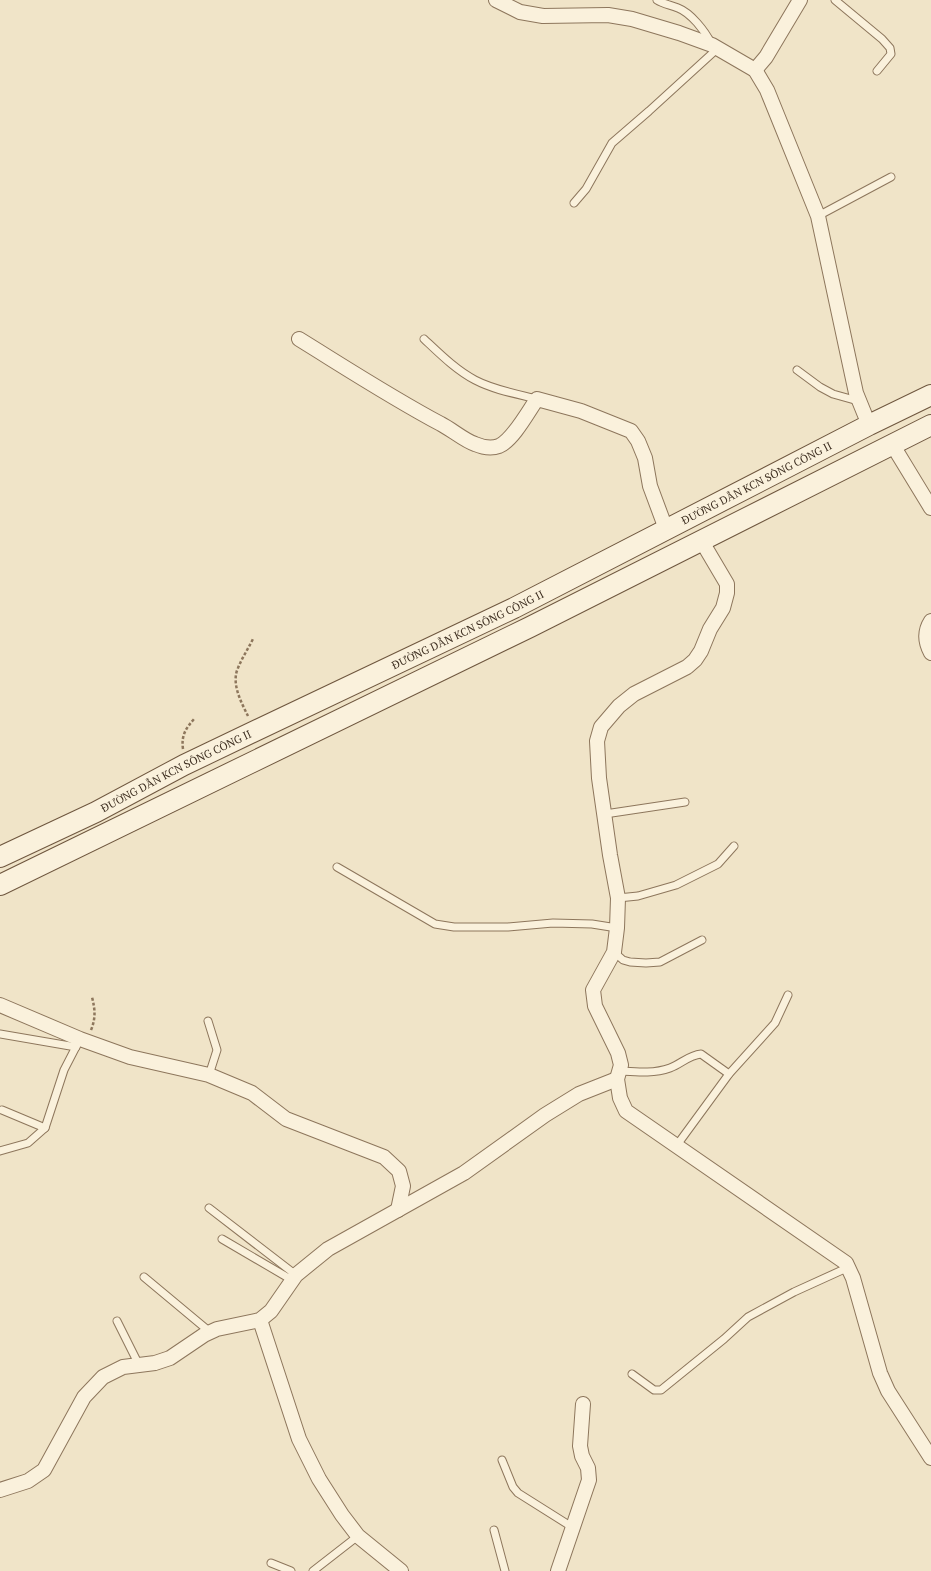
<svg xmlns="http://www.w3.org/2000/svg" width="931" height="1571" font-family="'PT Serif',serif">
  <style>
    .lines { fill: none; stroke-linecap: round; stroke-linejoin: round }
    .lane-casing { stroke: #8d765c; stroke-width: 9 }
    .street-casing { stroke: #8d765c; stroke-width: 16 }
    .secondary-casing { stroke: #6f573f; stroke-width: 22 }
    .path { stroke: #8d765c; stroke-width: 2.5; stroke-dasharray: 3 2; stroke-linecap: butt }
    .lane { stroke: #faf1dc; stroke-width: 7 }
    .street { stroke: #faf1dc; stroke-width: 14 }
    .secondary { stroke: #faf1dc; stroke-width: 20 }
    .labels { text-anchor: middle; stroke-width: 3; stroke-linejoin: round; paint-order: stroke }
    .street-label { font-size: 11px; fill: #3d2e20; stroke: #f7eed8 }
  </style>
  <rect width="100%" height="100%" fill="#f0e4c8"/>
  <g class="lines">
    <g class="lane-casing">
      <g id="lane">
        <path d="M 657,0 C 663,4 671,5 678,8 C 691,13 705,31 711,43"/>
        <path d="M 835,0 L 882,39 L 890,48 L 891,54 L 877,71"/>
        <path d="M 574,203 L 586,189 L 612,143 L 649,111 L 717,49"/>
        <path d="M 818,216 L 891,177"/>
        <path d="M 424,339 C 440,354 456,370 475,380 C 494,390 517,394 537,399"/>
        <path d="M 797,370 L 820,387 L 833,394 L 858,401"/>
        <path d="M 605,814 L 685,802"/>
        <path d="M 337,867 L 435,924 L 454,927 L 508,927 L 553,923 L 592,924 L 617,928"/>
        <path d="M 618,898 L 638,896 L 676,885 L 718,864 L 734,846"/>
        <path d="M 614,952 L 623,960 L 630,962 L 646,963 L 660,962 L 702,940"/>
        <path d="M 208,1021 L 217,1050 L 209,1075"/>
        <path d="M 0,1034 L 76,1047"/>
        <path d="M 619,1071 C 636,1072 653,1074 670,1068 C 681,1064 689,1055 701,1054 L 729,1074"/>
        <path d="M 2,1110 L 45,1128"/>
        <path d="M 677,1145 L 729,1074 L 775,1023 L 788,995"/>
        <path d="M 0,1151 L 28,1143 L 45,1128 L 64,1070 L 80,1039"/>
        <path d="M 209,1208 L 296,1275"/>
        <path d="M 222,1239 L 292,1280"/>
        <path d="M 144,1277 L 210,1332"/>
        <path d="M 117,1321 L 139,1365"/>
        <path d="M 632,1374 L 654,1390 L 661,1390 L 724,1339 L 748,1317 L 794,1292 L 849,1267"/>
        <path d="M 502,1460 L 513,1487 L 518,1493 L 572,1527"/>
        <path d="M 494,1530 L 505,1571"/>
        <path d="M 271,1563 L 291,1571"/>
        <path d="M 313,1571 L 358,1536"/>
      </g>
    </g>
    <g class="street-casing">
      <g id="street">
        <path d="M 496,0 L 520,12 L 543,16 L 608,15 L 632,19 L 679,33 L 712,45 L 755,70 L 767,90 L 818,216 L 856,393 L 869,425"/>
        <path d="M 755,70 L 766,57 L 800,0"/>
        <path d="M 299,339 C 346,368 392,398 441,424 C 451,429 465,441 475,444 C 482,447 491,449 499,446 C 513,440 528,412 537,399 L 581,411 L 631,431 L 638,441 L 645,458 L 650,486 L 666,529"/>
        <path d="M 892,444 L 931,508"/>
        <path d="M 701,540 L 727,584 L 727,593 L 723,608 L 710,629 L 701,651 L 695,660 L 687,667 L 634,694 L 619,706 L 601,727 L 597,741 L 599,778 L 610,855 L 618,898 L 617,928 L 614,952 L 593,990 L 595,1006 L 618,1053 L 621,1065 L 617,1079 L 620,1098 L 626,1111 L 846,1263 L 853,1278 L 880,1373 L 888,1391 L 931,1458"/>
        <path d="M 931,621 C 924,632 925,642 931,653"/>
        <path d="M 0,1005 L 80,1039 L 130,1057 L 209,1075 L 252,1093 L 286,1119 L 384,1157 L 399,1171 L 403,1186 L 398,1210"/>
        <path d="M 260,1320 L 299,1439 L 319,1479 L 342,1515 L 358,1536 L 401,1571"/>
        <path d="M 0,1490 L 28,1481 L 44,1470 L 84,1397 L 103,1377 L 123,1367 L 155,1363 L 170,1358 L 204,1335 L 217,1329 L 260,1320 L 271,1311 L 296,1275 L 328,1249 L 464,1173 L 545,1115 L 579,1094 L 617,1079"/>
        <path d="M 558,1571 L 589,1480 L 588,1468 L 582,1456 L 580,1446 L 583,1404"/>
      </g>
    </g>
    <g class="secondary-casing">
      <g id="secondary">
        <path id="s1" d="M 0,857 L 96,812 L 184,765 L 255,731 L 514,608 L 869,425 L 931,395"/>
        <path d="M 0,885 L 530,627 L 931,425"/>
      </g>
    </g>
    <g class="path">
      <path d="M 248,716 C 241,702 231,683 238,668 C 242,658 248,649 253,639"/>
      <path d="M 183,749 C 181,735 186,728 195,718"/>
      <path d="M 91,1030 C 96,1018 95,1009 92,997"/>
    </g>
    <use href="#lane" class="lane"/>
    <use href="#street" class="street"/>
    <use href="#secondary" class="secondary"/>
  </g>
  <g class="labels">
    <g class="street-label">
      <text dy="4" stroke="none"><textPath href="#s1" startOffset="844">ĐƯỜNG DẪN KCN SÔNG CÔNG II</textPath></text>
      <text dy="4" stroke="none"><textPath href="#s1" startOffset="520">ĐƯỜNG DẪN KCN SÔNG CÔNG II</textPath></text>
      <text dy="4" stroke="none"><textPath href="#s1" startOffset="196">ĐƯỜNG DẪN KCN SÔNG CÔNG II</textPath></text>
    </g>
  </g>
</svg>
